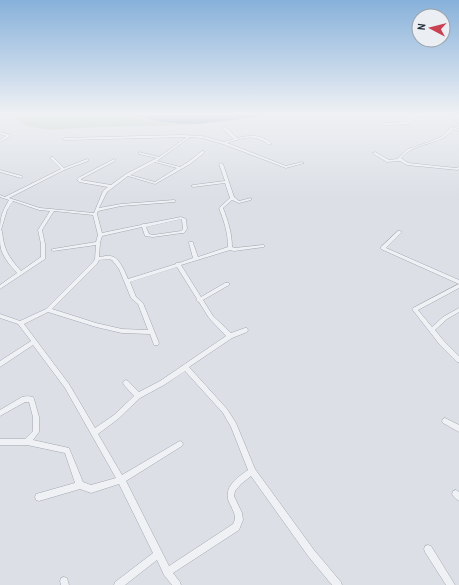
<svg xmlns="http://www.w3.org/2000/svg" width="459" height="585" font-family="'Archivo Narrow',sans-serif">
  <style>
    .green { fill: #c2d0bd }
    .water { fill: #97acc6 }
    .lines { fill: none; stroke-linecap: round; stroke-linejoin: round }
    .minor-casing { stroke: #a2a7b0; stroke-width: 1 }
    .minor { fill: #eff1f5; fill-rule: evenodd }
  </style>
  <rect width="100%" height="100%" fill="#dce0e6"/>
  <path class="green" d="M 0,114 L 135,114 L 147,120 L 179,125 L 235,119 L 249,114 L 268,114 L 236,119 L 238,120 L 186,125 L 96,127 L 49,130 L 27,126 L 9,115 L 0,116 Z"/>
  <path class="water" d="M 135,114 L 268,114 C 229,121 171,132 135,114 Z"/>
  <g class="lines">
    <g class="minor-casing">
      <g id="minor">
        <path d="M 416,114 L 423,114 L 418,116 L 409,124 L 383,125 L 382,124 L 383,123 L 407,122 Z"/>
        <path d="M 448,114 L 451,114 L 459,121 L 459,123 Z"/>
        <path d="M 223,127 L 225,127 L 237,138 C 250,135 261,134 272,144 L 269,145 C 255,133 242,138 227,143 L 286,166 L 302,162 L 304,163 L 286,168 L 223,144 L 202,138 L 190,137 L 157,161 L 180,167 L 188,162 L 202,151 L 204,151 L 204,153 L 190,164 L 155,184 L 128,176 L 107,192 L 99,208 L 121,204 L 174,200 L 176,201 L 175,202 L 121,206 L 98,211 L 97,214 L 102,233 L 141,225 L 143,224 L 145,224 L 181,217 L 186,219 L 187,229 L 184,233 L 182,233 L 153,237 L 145,236 L 142,227 L 102,236 L 100,243 L 99,257 C 102,257 107,255 110,256 C 119,256 125,272 128,279 L 176,264 L 176,263 L 179,263 L 193,258 L 189,243 L 189,242 L 193,242 L 193,243 L 198,257 L 228,247 C 228,233 224,221 219,208 L 230,198 L 225,183 L 193,187 L 191,186 L 193,185 L 225,181 L 219,164 L 220,163 L 223,164 L 234,197 L 239,201 L 251,198 L 251,200 L 239,203 L 232,200 L 223,208 C 228,221 232,233 232,247 L 235,248 L 262,245 L 264,245 L 264,247 L 234,251 L 230,250 L 181,265 L 201,297 L 225,283 L 229,283 L 229,285 L 203,300 L 213,316 L 231,333 L 245,328 L 247,328 L 248,330 L 247,332 L 232,338 L 189,367 L 227,409 L 236,423 L 255,469 L 314,550 L 341,582 L 342,585 L 332,585 L 308,556 L 251,476 L 241,484 L 235,491 L 234,496 L 242,513 L 243,520 L 239,530 L 173,573 L 180,582 L 181,585 L 172,585 L 164,575 L 157,560 L 125,585 L 114,585 L 115,582 L 153,553 L 119,484 L 91,493 L 80,489 L 39,501 L 36,500 L 35,497 L 36,494 L 75,483 L 65,453 L 27,445 L 0,445 L 0,439 L 25,439 L 33,431 L 33,417 L 29,402 L 25,402 L 0,416 L 0,410 L 22,397 C 25,396 30,396 33,397 L 34,399 L 39,417 L 39,432 L 33,440 L 69,448 L 83,482 L 91,485 L 116,478 L 65,388 L 33,345 L 0,367 L 0,361 L 31,341 L 18,324 L 0,318 L 0,314 L 20,321 L 46,309 L 93,262 L 95,259 L 96,245 L 53,251 L 51,250 L 53,249 L 96,242 L 98,235 L 93,215 L 54,211 L 42,230 L 45,244 L 45,259 L 0,289 L 0,285 L 17,273 C 11,266 4,259 1,249 C 0,245 0,241 0,237 C 0,220 0,215 9,200 L 0,197 L 0,195 L 5,197 L 61,169 L 51,159 L 51,157 L 53,157 L 64,168 L 87,159 L 89,160 L 88,161 L 64,170 L 9,198 L 40,208 L 94,213 L 103,191 L 108,187 L 79,182 L 77,179 L 78,178 L 114,159 L 116,160 L 115,161 L 81,179 L 81,180 L 111,185 L 126,174 L 157,158 L 139,154 L 139,152 L 159,157 L 187,137 L 65,140 L 63,139 L 64,138 L 182,135 L 202,136 L 224,142 L 234,139 L 223,129 ZM 155,162 L 177,168 L 155,182 L 130,175 ZM 13,201 L 39,210 L 50,211 L 38,230 L 41,244 L 41,257 L 21,271 C 8,256 4,250 2,231 L 1,230 L 7,210 ZM 181,219 L 182,220 L 183,229 L 181,231 L 153,235 L 149,234 L 146,227 ZM 109,259 L 112,260 L 119,269 L 131,298 L 138,304 L 148,330 L 122,329 L 96,323 L 52,309 L 97,264 L 99,260 ZM 177,267 L 197,299 L 196,300 L 197,301 L 199,302 L 209,318 L 226,336 L 160,381 L 139,392 L 128,381 L 126,380 L 124,381 L 123,383 L 124,385 L 134,396 L 114,415 L 95,428 L 69,384 L 24,324 L 48,312 L 96,327 L 122,333 L 150,334 L 154,345 L 158,345 L 159,343 L 143,303 L 136,297 L 130,282 ZM 185,371 L 223,413 L 231,427 L 248,470 C 235,479 221,489 231,506 C 234,513 237,517 233,524 L 169,566 L 126,481 L 182,446 L 183,444 L 182,442 L 180,441 L 178,442 L 122,475 L 98,434 L 118,419 L 140,398 L 164,385 Z"/>
        <path d="M 451,127 L 459,129 L 459,131 L 453,129 C 441,144 426,142 411,150 C 407,152 404,155 401,158 L 408,163 L 456,168 L 459,167 L 459,169 L 458,170 L 407,165 L 400,161 L 387,162 L 372,153 L 375,152 L 389,160 L 397,159 L 408,149 L 432,141 L 443,136 Z"/>
        <path d="M 0,132 L 10,135 L 11,136 L 0,142 L 0,140 L 6,136 L 0,134 Z"/>
        <path d="M 0,170 L 22,176 L 23,177 L 21,178 L 0,172 Z"/>
        <path d="M 398,231 L 400,231 L 402,232 L 386,248 L 459,280 L 459,284 L 381,249 L 381,247 Z"/>
        <path d="M 459,284 L 459,288 L 418,310 L 432,327 L 443,317 L 459,308 L 459,312 L 447,319 L 435,330 L 444,341 L 459,356 L 459,362 L 457,362 L 440,345 L 412,309 L 413,308 Z"/>
        <path d="M 445,418 L 459,425 L 459,432 L 443,423 L 442,421 L 443,419 Z"/>
        <path d="M 456,490 L 459,492 L 459,501 C 456,499 454,497 452,494 L 453,491 Z"/>
        <path d="M 428,545 L 431,546 L 455,585 L 446,585 L 425,552 L 424,549 L 425,546 Z"/>
        <path d="M 64,577 L 67,578 L 69,585 L 61,585 L 60,581 L 61,578 Z"/>
      </g>
    </g>
    <use href="#minor" class="minor"/>
  </g>
  <linearGradient id="sky" x2="0" y2="1"><stop stop-color="#87b1da"/><stop offset="0.58" stop-color="#eff1f4"/><stop offset="1" stop-color="#eff1f4" stop-opacity="0"/></linearGradient>
  <rect width="459" height="196" fill="url(#sky)"/>
  <g transform="translate(431 28) rotate(277)"><circle r="19" fill="#ebeff4" stroke="#9ca2aa"/>
  <path d="M0-3L7 15L0 10L-7 15Z" fill="#ca4252"/>
  <text y="-6" font-size="11" font-weight="bold" text-anchor="middle" fill="#262e3c">N</text>
  </g>
</svg>
